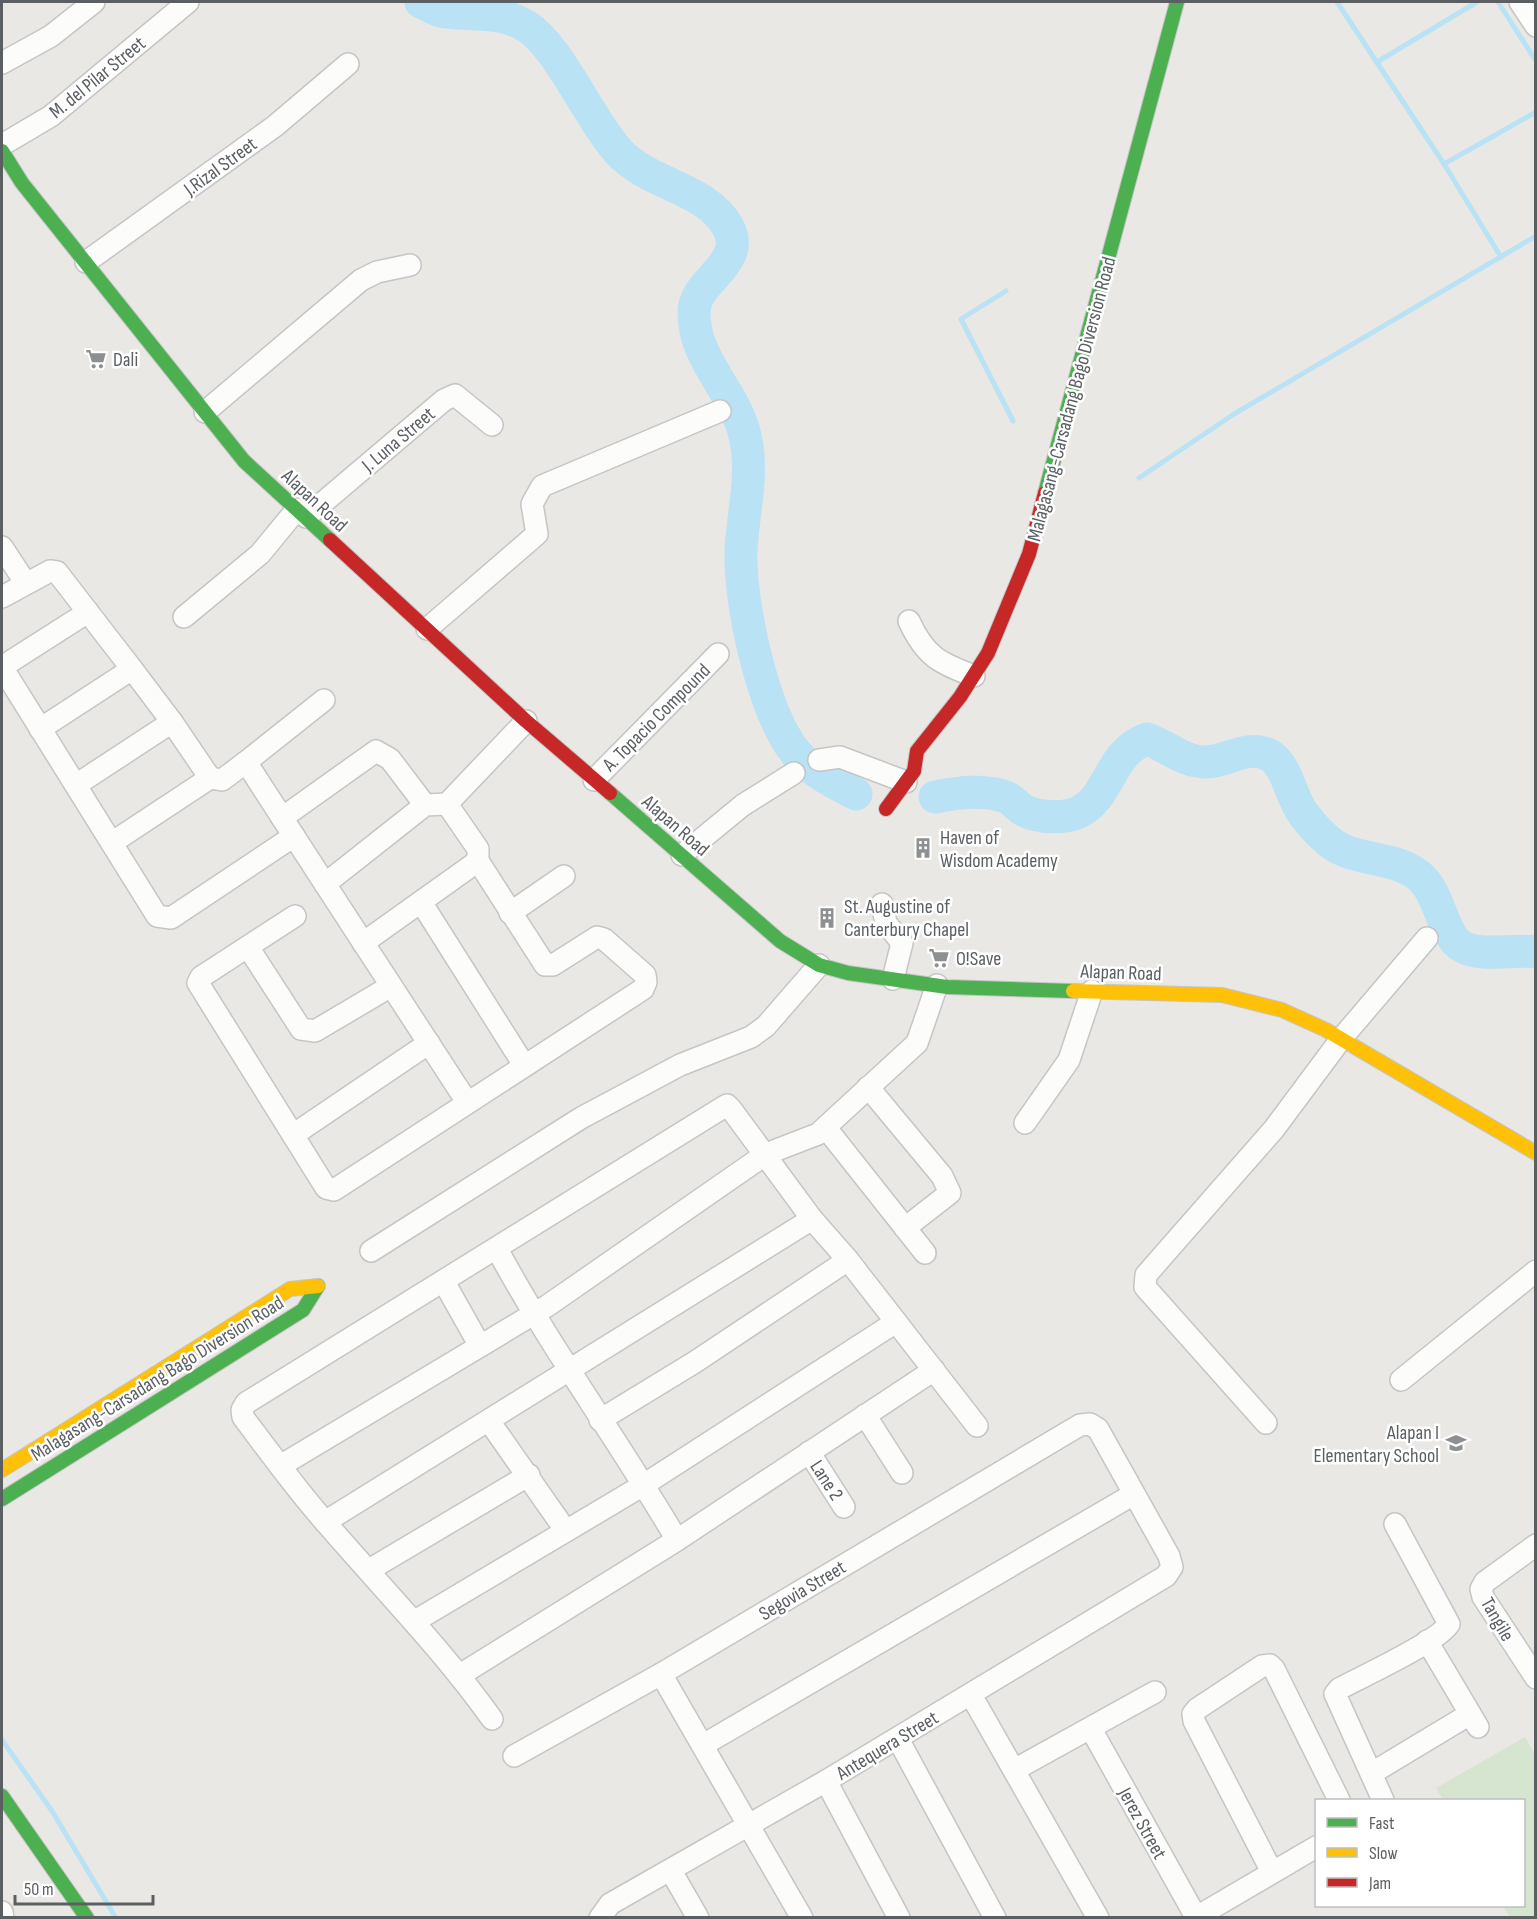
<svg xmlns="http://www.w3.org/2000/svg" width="1537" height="1919" font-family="'Sofia Sans Condensed',sans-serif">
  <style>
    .green { fill: #d5e5d0 }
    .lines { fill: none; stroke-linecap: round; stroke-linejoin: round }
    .stream { stroke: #b9e2f4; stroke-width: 5 }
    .river { stroke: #b9e2f4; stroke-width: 33 }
    .street-casing { stroke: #c6c5c6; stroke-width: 24 }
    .fast-casing { stroke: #c5c5c6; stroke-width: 16 }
    .slow-casing { stroke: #c5c5c6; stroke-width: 16 }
    .jam-casing { stroke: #c5c5c6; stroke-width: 16 }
    .street { stroke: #fcfcfb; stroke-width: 21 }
    .fast { stroke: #4caf50; stroke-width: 14 }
    .slow { stroke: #ffc107; stroke-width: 14 }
    .jam { stroke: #c62828; stroke-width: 14 }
    .labels { text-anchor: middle; stroke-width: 5; stroke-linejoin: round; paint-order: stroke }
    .street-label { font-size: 20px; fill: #5b5f62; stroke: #fff }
    .poi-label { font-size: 20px; fill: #5b5f62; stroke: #fff; text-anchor: start }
  </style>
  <rect width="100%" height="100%" fill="#eae8e5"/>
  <path class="green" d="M 1525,1737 L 1535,1754 L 1535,1917 L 1510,1917 L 1503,1906 L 1524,1906 L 1524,1800 L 1443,1800 L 1436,1788 Z"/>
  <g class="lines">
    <g class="stream">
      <path d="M 1337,2 L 1444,164"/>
      <path d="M 1498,2 L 1536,61"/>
      <path d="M 1377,62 L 1477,2"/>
      <path d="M 1501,257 L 1444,164 L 1536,112"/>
      <path d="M 1006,291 L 961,319 L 1013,421"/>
      <path d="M 1139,478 L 1234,414 L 1536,236"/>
      <path d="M 2,1740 L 52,1811 L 116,1918"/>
    </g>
    <g class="river">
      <path d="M 421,2 C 429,5 437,11 445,12 C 473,16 500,10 526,26 C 559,46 589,119 618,151 C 648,185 706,187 728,227 C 748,264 693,280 694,313 C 694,361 735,391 745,436 C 754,474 743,511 741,550 C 739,602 763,713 796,753 C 812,772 835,783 856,794"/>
      <path d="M 935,797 C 958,793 980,789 1003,796 C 1012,798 1017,807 1025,811 C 1040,818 1065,819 1079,812 C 1111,796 1109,752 1147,739 C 1167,746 1184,762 1205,762 C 1227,762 1246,745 1267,754 C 1287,763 1290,795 1302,812 C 1308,820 1315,829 1323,836 C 1349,864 1389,853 1418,875 C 1442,894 1440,934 1463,947 C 1480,957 1515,949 1536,952"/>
    </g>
    <g class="street-casing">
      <g id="street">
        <path d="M 1520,2 L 1536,26"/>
        <path d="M 2,63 L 51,36 L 94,2"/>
        <path d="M 2,145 L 51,116 L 188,2"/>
        <path d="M 86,262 L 275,126 L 348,64"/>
        <path d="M 205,412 L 361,280 L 377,272 L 410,265"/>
        <path d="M 306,517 L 444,400 L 455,395 L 492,425"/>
        <path d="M 2,547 L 25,582"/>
        <path d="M 2,597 L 50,571 L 57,572 L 132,669"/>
        <path d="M 184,617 L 260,554 L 297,509"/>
        <path d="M 909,621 C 925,656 939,663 974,676"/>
        <path d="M 427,629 L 537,534 L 532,504 L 542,486 L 720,411"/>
        <path d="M 2,667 L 157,916 L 171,918 L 294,836"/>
        <path d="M 2,667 L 88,612"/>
        <path d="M 40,729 L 132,669 L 172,722"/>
        <path d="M 819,760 L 840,757 L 906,782"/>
        <path d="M 246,762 L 324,700"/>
        <path d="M 594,780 L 718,654"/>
        <path d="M 76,785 L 172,722 L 210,778"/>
        <path d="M 282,818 L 376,751 L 390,759 L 425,805"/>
        <path d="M 113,842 L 210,778 L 222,780 L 246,762 L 325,884"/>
        <path d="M 682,855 L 743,805 L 794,773"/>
        <path d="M 421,902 L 524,1065"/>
        <path d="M 882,904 L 886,923 L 902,943 L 893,979"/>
        <path d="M 510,913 L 564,876"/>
        <path d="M 295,916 L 201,977 L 198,983 L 326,1188 L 334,1190 L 643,989 L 646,982 L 645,975 L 604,939 L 597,937 L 553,965 L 545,965 L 478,861 L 478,849 L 447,804"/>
        <path d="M 363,943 L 478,861"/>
        <path d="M 248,947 L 301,1029 L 315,1031 L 391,986"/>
        <path d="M 868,1087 L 942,1176 L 950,1193 L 905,1228"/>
        <path d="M 467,1102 L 325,884 L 425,805 L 447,804 L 526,721"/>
        <path d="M 1025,1123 L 1069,1060 L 1092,991"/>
        <path d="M 826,1128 L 925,1253"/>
        <path d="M 293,1135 L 429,1043"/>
        <path d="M 497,1249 C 551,1349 619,1441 677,1540"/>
        <path d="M 371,1251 L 581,1118 L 680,1065 L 751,1037 L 766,1026 L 819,965"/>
        <path d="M 444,1282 L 480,1346"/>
        <path d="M 1401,1380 L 1536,1271"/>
        <path d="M 865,1415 L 902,1473"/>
        <path d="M 600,1420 L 695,1362 L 848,1260"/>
        <path d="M 489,1421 L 566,1531"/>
        <path d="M 1266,1423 L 1145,1287 L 1146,1275 L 1274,1129 L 1341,1039 L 1427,938"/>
        <path d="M 809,1452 L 844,1507"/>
        <path d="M 280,1466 L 547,1306 L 766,1154 L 818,1134 L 917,1043 L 937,985"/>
        <path d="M 325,1522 L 812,1219"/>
        <path d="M 1536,1545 L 1485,1582 L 1481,1589 L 1483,1597 L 1536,1678"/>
        <path d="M 369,1570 L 529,1475"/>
        <path d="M 415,1621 L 645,1484 L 896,1322"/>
        <path d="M 1427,1641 L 1478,1727"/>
        <path d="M 661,1674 L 802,1918"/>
        <path d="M 460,1675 L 677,1540 L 934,1370"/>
        <path d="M 971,1695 L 1098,1918"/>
        <path d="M 492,1719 C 442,1649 382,1588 326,1523 C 296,1489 270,1453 243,1417 L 242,1410 L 246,1403 L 722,1108 L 727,1105 L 731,1109 L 812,1219 L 848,1260 L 977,1426"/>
        <path d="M 1091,1729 L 1196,1917"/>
        <path d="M 898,1739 L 995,1918"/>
        <path d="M 703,1745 L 1134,1494"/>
        <path d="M 514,1756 L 661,1674 L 1080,1425 L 1090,1424 L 1098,1429 L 1169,1556 L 1172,1567 L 1166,1576 L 826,1781 L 610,1904 L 600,1918"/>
        <path d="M 1014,1770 L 1155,1692"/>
        <path d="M 1372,1773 L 1470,1714"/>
        <path d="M 826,1781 L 899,1918"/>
        <path d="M 1383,1800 L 1335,1694 L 1339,1689 C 1361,1677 1438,1642 1449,1624 L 1395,1524"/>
        <path d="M 671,1871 L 698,1918"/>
        <path d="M 1272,1872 L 1194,1721 L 1193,1714 L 1197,1709 L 1262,1666 L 1270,1665 L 1274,1669 L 1339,1800"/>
        <path d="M 2,1912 L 3,1918"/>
        <path d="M 1195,1918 L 1316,1847"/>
      </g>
    </g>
    <g class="fast-casing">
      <g id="fast">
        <path d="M 2,151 L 22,183 L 244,461 L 330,540"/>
        <path d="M 1045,493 L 1177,2"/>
        <path d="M 610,793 L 780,941 L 819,965 L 848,973 L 947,987 L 1073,991"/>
        <path d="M 2,1499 L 303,1310 L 318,1286"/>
        <path d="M 2,1796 L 87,1918"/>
      </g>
    </g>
    <g class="slow-casing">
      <g id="slow">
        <path d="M 1073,991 L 1222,995 L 1282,1010 L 1326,1030 L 1536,1153"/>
        <path d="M 2,1470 L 290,1289 L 318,1286"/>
      </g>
    </g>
    <g class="jam-casing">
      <g id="jam">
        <path d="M 330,540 L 526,721 L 610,793"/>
        <path d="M 886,809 L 914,771 L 917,751 L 960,697 L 988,653 L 1029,554 L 1045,493"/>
      </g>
    </g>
    <use href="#street" class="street"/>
    <use href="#fast" class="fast"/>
    <use href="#slow" class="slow"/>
    <use href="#jam" class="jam"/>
  </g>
  <defs>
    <g id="supermarket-bare" transform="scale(1.62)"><path d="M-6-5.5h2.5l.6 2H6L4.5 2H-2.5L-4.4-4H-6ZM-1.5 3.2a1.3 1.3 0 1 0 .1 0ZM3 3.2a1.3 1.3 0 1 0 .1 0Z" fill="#8d8f90" stroke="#fff" stroke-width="2.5" paint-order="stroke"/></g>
    <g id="building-bare" transform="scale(1.62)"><path d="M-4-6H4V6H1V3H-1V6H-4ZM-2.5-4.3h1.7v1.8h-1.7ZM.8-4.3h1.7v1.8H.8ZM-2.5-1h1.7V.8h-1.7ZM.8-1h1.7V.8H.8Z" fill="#8d8f90" stroke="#fff" stroke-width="2.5" paint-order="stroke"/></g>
    <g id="school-bare" transform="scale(1.62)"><path d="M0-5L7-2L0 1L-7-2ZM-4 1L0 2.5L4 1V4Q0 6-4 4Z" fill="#8d8f90" stroke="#fff" stroke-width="2.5" paint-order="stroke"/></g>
  </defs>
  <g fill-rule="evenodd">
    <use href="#supermarket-bare" x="96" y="359"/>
    <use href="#building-bare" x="923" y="848"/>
    <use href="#building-bare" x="827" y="918"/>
    <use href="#supermarket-bare" x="939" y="958"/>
    <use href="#school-bare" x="1456" y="1443"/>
  </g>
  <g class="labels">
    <g class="street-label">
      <text transform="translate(97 77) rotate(-39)" y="7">M. del Pilar Street</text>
      <text transform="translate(220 166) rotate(-36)" y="7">J.Rizal Street</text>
      <text transform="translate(1071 399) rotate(-75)" y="7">Malagasang-Carsadang Bago Diversion Road</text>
      <text transform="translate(398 439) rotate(-40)" y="7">J. Luna Street</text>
      <text transform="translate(315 500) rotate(43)" y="7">Alapan Road</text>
      <text transform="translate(656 717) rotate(-45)" y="7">A. Topacio Compound</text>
      <text transform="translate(676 825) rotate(41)" y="7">Alapan Road</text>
      <text transform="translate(1121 972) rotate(2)" y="7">Alapan Road</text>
      <text transform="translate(157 1378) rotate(-32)" y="7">Malagasang-Carsadang Bago Diversion Road</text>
      <text transform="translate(827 1480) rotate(57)" y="7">Lane 2</text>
      <text transform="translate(802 1590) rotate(-31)" y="7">Segovia Street</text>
      <text transform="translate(1498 1619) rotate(60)" y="7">Tangile</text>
      <text transform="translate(887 1745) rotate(-31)" y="7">Antequera Street</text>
      <text transform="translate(1143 1823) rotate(61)" y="7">Jerez Street</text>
    </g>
    <g class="poi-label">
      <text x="113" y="366">Dali</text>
      <text x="940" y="844">Haven of<tspan x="940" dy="23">Wisdom Academy</tspan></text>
      <text x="844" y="913">St. Augustine of<tspan x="844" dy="23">Canterbury Chapel</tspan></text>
      <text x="956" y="965">O!Save</text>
      <text x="1439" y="1439" text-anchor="end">Alapan I<tspan x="1439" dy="23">Elementary School</tspan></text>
    </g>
  </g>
  <rect width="1537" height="1919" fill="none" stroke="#5b5f62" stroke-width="6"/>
  <rect x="1315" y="1799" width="210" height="108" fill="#ffffff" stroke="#bdbfc0" stroke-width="1.5"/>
  <rect x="1327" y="1818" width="30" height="9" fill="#4caf50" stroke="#bdbfc0" stroke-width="1.5"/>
  <text x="1369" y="1829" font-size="18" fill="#5b5f62">Fast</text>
  <rect x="1327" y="1848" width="30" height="9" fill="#ffc107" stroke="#bdbfc0" stroke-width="1.5"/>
  <text x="1369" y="1859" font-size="18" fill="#5b5f62">Slow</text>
  <rect x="1327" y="1878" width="30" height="9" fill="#c62828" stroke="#bdbfc0" stroke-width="1.5"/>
  <text x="1369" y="1889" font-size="18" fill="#5b5f62">Jam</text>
  <path d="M15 1895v9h138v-9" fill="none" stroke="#5b5f62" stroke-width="3"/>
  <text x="24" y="1895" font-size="18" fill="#5b5f62" stroke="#ffffff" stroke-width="4.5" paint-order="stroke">50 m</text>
</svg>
